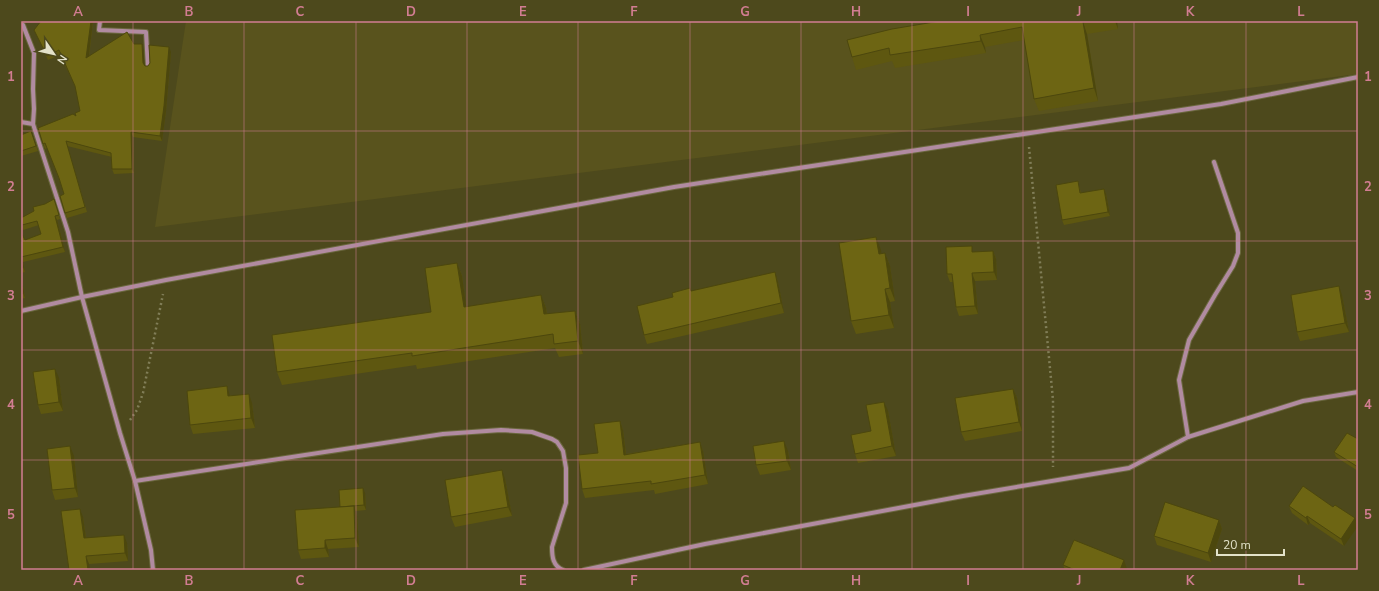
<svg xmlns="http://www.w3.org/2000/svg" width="1379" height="591" font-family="'Nunito Sans',sans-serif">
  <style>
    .built { fill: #59531d }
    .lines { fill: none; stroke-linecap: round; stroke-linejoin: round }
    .minor-casing { stroke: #6b683f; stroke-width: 6 }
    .path { stroke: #817e58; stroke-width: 2.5; stroke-dasharray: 2 3; stroke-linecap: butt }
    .minor { stroke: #b18ba1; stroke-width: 4 }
    .wall { fill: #5e5710 }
    .shaded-wall { fill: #4c470d }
    .building { fill: #6d6513; stroke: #4c470d }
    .grid { fill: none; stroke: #d27d92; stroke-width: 1; stroke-opacity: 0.55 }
    .neatline { fill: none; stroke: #d27d92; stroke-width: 1.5 }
    .grid-label { font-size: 13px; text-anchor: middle; font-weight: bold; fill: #d27d92 }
  </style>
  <rect width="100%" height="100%" fill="#4d491c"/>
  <path class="built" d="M 186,21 L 1358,21 L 1358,74 L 155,227 Z"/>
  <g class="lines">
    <g class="minor-casing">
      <g id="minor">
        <path d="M 100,21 L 99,30 L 146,32 L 148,68"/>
        <path d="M 23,25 L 34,53 L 33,89 L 34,109 L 33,124"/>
        <path d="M 21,122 L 33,124 L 68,232 L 82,297 L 21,311"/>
        <path d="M 1188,437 L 1179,380 L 1189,340 L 1215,295 L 1233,266 L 1238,253 L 1238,233 L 1214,162"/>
        <path d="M 135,481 L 443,434 L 501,430 L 532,432 L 552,439 L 557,442 L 563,451 L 566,468 L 566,503 L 552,547 C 552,557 553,566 563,570"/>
        <path d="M 153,570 L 151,550 L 135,481 L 120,433 L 82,297 L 166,280 L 674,187 L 1221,104 L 1358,77"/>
        <path d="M 584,570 L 705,544 L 963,496 L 1129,468 L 1188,437 L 1303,401 L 1358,392"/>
      </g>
    </g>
    <g class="path">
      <path d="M 1029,147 L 1053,400 L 1053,467"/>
      <path d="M 130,420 L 137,410 L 143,393 L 163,294"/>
    </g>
    <use href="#minor" class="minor"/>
  </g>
  <g class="wall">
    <path d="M 63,21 L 93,21 L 89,57 L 134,44 L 142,44 L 143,49 L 144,66 L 148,66 L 171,52 L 166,111 L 162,141 L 133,137 L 134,173 L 114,174 L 112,169 L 112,157 L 67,146 L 87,212 L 67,218 L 60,196 L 64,194 L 59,179 L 47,148 L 45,149 L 38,128 L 76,116 L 80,111 L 76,88 L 60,55 L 48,60 L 34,30 L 63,22 Z"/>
    <path d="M 940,21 L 1117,21 L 1118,29 L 1087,34 L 1098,101 L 1039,111 L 1034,99 L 1024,40 L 985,47 L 986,53 L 895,68 L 892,61 L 856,70 L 852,57 Z"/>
    <path d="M 31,131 L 38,151 L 21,156 L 21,135 Z"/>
    <path d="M 1078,181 L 1079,186 L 1081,193 L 1104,189 L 1106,194 L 1110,216 L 1064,225 L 1062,220 Z"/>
    <path d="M 54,199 L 60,219 L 57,220 L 65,252 L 23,262 L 25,272 L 21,273 L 21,232 L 25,240 L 41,234 L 39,225 L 23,230 L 21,224 L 45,204 Z"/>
    <path d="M 881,250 L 881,254 L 885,253 L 890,266 L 895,301 L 890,302 L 894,328 L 856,334 L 851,321 Z"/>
    <path d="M 993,251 L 996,259 L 997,280 L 975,281 L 978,314 L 959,316 L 956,307 L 953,282 L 950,282 L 947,274 L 974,252 Z"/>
    <path d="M 457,263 L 462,276 L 466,307 L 541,295 L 546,308 L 547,314 L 575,311 L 580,324 L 583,354 L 559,357 L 555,348 L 417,369 L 416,365 L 282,385 L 277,372 L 431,312 Z"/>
    <path d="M 775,272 L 778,282 L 784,313 L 647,344 L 644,335 L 691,291 Z"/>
    <path d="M 21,274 L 25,298 L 21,299 Z"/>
    <path d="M 1342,295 L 1349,332 L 1300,341 L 1297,332 Z"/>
    <path d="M 59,378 L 63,411 L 41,414 L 38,405 Z"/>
    <path d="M 1013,389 L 1017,398 L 1022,431 L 965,441 L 961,432 Z"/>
    <path d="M 230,395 L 252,403 L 255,428 L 193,434 L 190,425 Z"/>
    <path d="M 888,411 L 896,456 L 858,463 L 855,454 L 871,431 Z"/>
    <path d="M 620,421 L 623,430 L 626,454 L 700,442 L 703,451 L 708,484 L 655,494 L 654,490 L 585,498 L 582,489 L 598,453 Z"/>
    <path d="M 1358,439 L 1358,471 L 1336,457 L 1334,452 Z"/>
    <path d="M 788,451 L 791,470 L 760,475 L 756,465 Z"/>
    <path d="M 74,456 L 78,497 L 55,500 L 52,490 Z"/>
    <path d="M 505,479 L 512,516 L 455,527 L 451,517 Z"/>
    <path d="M 365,493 L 366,510 L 355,511 L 357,516 L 359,547 L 328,549 L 329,557 L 301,559 L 298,550 L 340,507 Z"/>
    <path d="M 1289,506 L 1333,507 L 1344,546 L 1310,523 L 1308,525 L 1292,513 Z"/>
    <path d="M 61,511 L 83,517 L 86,538 L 127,543 L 128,561 L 89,564 Z"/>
    <path d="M 1219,520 L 1222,529 L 1211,562 L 1157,545 L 1154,536 Z"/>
    <path d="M 1063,565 L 1127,569 L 1127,570 L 1065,570 Z"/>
  </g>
  <g class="shaded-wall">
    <path d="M 91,21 L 93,21 L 88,63 L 86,58 Z"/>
    <path d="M 1115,21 L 1117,21 L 1118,29 Z"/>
    <path d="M 1083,22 L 1087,34 L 1098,101 L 1094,88 Z"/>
    <path d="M 980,35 L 985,47 L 986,53 L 981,41 Z"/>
    <path d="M 142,44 L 143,49 L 145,68 L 143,63 Z"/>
    <path d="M 169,47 L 171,52 L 166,111 L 162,141 L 160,136 Z"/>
    <path d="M 131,132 L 133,137 L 134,173 L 132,169 Z"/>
    <path d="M 1104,189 L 1106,194 L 1110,216 L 1108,212 Z"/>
    <path d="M 55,216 L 57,220 L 65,252 L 63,247 Z"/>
    <path d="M 876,237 L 881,250 L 883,267 L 879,254 Z"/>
    <path d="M 993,251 L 996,259 L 997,280 L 994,272 Z"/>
    <path d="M 885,253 L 890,266 L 895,301 L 890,288 Z"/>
    <path d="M 21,257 L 23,262 L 25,272 L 23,267 Z"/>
    <path d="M 457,263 L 462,276 L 468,320 L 464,307 Z"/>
    <path d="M 775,272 L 778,282 L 784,313 L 781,303 Z"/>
    <path d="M 972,273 L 975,281 L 978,314 L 975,306 Z"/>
    <path d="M 21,274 L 25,298 L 23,293 L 21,280 Z"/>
    <path d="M 1339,286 L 1342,295 L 1349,332 L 1345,323 Z"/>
    <path d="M 885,289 L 890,302 L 894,328 L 889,315 Z"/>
    <path d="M 541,295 L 546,308 L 549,327 L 544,314 Z"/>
    <path d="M 575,311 L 580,324 L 583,354 L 578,341 Z"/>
    <path d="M 55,369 L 59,378 L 63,411 L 59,402 Z"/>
    <path d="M 227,386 L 230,396 L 228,396 Z"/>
    <path d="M 1013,389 L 1017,398 L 1022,431 L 1019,422 Z"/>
    <path d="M 249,394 L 252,403 L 255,428 L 251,418 Z"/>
    <path d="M 884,402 L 888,411 L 896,456 L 892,446 Z"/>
    <path d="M 620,421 L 623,430 L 627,464 L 624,455 Z"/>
    <path d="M 784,441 L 788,451 L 791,470 L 787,461 Z"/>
    <path d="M 700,442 L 703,451 L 708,484 L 705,475 Z"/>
    <path d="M 70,446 L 74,456 L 78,497 L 75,488 Z"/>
    <path d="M 502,470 L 505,479 L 512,516 L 508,507 Z"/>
    <path d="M 363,488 L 365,493 L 366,510 L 364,505 Z"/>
    <path d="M 354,506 L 357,516 L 359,547 L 355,538 Z"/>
    <path d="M 80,509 L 83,517 L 87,546 L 84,538 Z"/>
    <path d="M 1307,516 L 1310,523 L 1308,525 L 1306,518 Z"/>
    <path d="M 1355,518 L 1358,526 L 1344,546 L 1341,539 Z"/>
    <path d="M 1219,520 L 1222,529 L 1211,562 L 1208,553 Z"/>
    <path d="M 124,535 L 127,543 L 128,561 L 125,553 Z"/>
    <path d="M 325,540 L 328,549 L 329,557 L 325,548 Z"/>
    <path d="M 86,556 L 89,564 L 90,570 L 88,570 Z"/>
    <path d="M 1124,560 L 1127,569 L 1127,570 L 1120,570 Z"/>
  </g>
  <g class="building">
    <path d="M 41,21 L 61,21 L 63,22 L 63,21 L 91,21 L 86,58 L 127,32 L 134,44 L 142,44 L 143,63 L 145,66 L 148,66 L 150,63 L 149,45 L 169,47 L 164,106 L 160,136 L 131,132 L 132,169 L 112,169 L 111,153 L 66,141 L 85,207 L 65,213 L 60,196 L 64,194 L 59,178 L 45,143 L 43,144 L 38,128 L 73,114 L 76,116 L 75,113 L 80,111 L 75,86 L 59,50 L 47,56 L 34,30 Z"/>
    <path d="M 940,21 L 1087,21 L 1083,22 L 1094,88 L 1034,99 L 1022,27 L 980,35 L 981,41 L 890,55 L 889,48 L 852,57 L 847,40 L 892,29 Z"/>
    <path d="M 31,131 L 36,146 L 21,151 L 21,135 Z"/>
    <path d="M 1078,181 L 1080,193 L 1104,189 L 1108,212 L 1062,220 L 1056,185 Z"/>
    <path d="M 54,199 L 59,215 L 55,216 L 63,247 L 21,257 L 23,267 L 21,268 L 21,232 L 25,240 L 41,234 L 37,221 L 22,225 L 21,218 L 34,211 L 33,207 L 45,204 Z"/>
    <path d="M 876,237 L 879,254 L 885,253 L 890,288 L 885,289 L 889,315 L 851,321 L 839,243 Z"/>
    <path d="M 972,246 L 972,252 L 993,251 L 994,272 L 972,273 L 975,306 L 956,307 L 952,274 L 947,274 L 946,247 Z"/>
    <path d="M 457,263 L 464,307 L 541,295 L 544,314 L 575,311 L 578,341 L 554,344 L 553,334 L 412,356 L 412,353 L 277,372 L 272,335 L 431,312 L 425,268 Z"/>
    <path d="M 775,272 L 781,303 L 644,335 L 637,306 L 673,297 L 672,293 L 690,288 L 691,291 Z"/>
    <path d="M 21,280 L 23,293 L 21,294 Z"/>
    <path d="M 1339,286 L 1345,323 L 1297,332 L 1291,295 Z"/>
    <path d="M 55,369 L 59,402 L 38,405 L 33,372 Z"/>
    <path d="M 227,386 L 228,396 L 249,394 L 251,418 L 190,425 L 187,391 Z"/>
    <path d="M 1013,389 L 1019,422 L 961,432 L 955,398 Z"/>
    <path d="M 884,402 L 892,446 L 855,454 L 851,435 L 871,431 L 866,405 Z"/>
    <path d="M 620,421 L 624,455 L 700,442 L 705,475 L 651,484 L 651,481 L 582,489 L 578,455 L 598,453 L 594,424 Z"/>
    <path d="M 1347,433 L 1358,439 L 1358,467 L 1334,452 Z"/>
    <path d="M 784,441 L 787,461 L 756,465 L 753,446 Z"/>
    <path d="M 70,446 L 75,488 L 52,490 L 47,449 Z"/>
    <path d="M 502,470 L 508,507 L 451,517 L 445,480 Z"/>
    <path d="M 1303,486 L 1333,507 L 1335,505 L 1355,518 L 1341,539 L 1307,516 L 1306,518 L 1289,506 Z"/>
    <path d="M 363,488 L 364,505 L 340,507 L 339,490 Z"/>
    <path d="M 1165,502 L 1219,520 L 1208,553 L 1154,536 Z"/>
    <path d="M 354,506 L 355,538 L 325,540 L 325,548 L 298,550 L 295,510 Z"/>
    <path d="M 80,509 L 84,538 L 124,535 L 125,553 L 86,556 L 88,570 L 69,570 L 61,511 Z"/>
    <path d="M 1074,540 L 1124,560 L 1120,570 L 1075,570 L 1063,565 Z"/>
    <path d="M 854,569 L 854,570 L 825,570 L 827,570 Z"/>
  </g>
  <path class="grid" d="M 133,21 L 133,570M 244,21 L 244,570M 356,21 L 356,570M 467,21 L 467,570M 578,21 L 578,570M 690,21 L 690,570M 801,21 L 801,570M 912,21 L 912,570M 1023,21 L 1023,570M 1134,21 L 1134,570M 1246,21 L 1246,570M 21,131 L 1358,131M 21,241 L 1358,241M 21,350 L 1358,350M 21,460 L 1358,460"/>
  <rect width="1379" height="591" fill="none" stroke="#4d491c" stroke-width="44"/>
  <g transform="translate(54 54) rotate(124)" stroke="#4d491c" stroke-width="3" paint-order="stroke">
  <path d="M0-3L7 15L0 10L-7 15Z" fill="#e3e2c9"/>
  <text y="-6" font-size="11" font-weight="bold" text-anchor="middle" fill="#e3e2c9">N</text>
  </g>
  <path d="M1217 549v6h67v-6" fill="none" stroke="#e3e2c9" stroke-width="2"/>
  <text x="1223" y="549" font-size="12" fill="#e3e2c9" stroke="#4d491c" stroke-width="3" paint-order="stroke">20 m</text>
  <rect x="22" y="22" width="1335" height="547" class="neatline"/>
  <g class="grid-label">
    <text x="78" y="16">A</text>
    <text x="189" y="16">B</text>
    <text x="300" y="16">C</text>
    <text x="411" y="16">D</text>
    <text x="523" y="16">E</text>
    <text x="634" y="16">F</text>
    <text x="745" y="16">G</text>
    <text x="856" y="16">H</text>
    <text x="968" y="16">I</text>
    <text x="1079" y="16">J</text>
    <text x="1190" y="16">K</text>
    <text x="1301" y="16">L</text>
    <text x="11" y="81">1</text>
    <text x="1368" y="81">1</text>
    <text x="11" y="191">2</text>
    <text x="1368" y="191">2</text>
    <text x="11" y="300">3</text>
    <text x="1368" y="300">3</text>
    <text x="11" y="409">4</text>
    <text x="1368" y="409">4</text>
    <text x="11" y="519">5</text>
    <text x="1368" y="519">5</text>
    <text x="78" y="585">A</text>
    <text x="189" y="585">B</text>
    <text x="300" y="585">C</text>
    <text x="411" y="585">D</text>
    <text x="523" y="585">E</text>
    <text x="634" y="585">F</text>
    <text x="745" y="585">G</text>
    <text x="856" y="585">H</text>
    <text x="968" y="585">I</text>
    <text x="1079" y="585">J</text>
    <text x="1190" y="585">K</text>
    <text x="1301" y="585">L</text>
  </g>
</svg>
